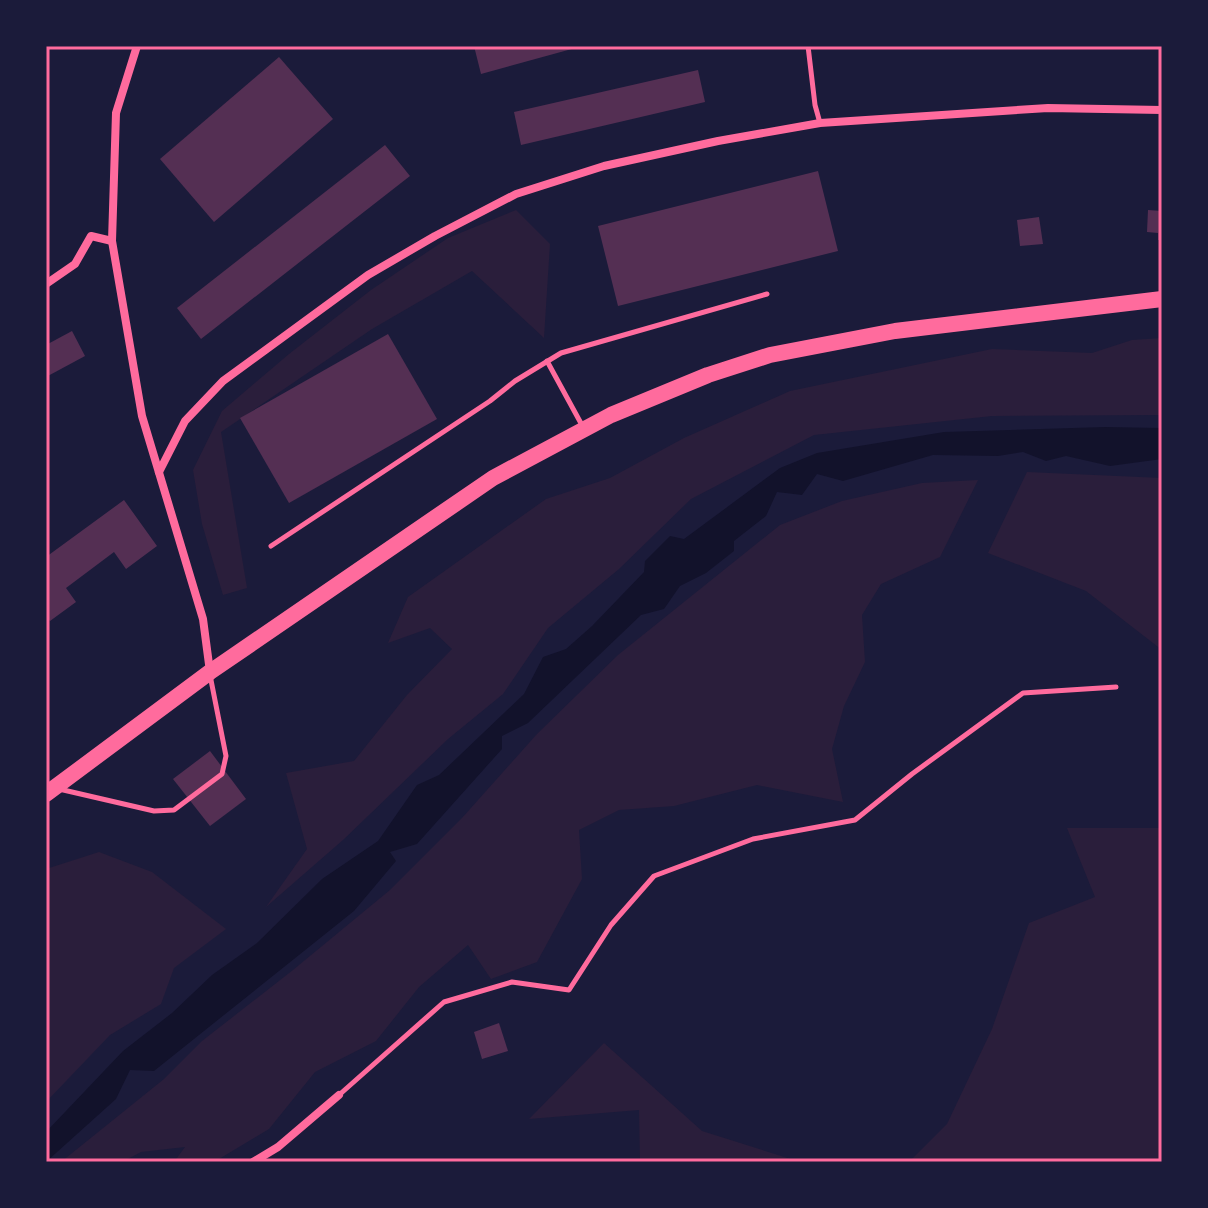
<svg xmlns="http://www.w3.org/2000/svg" width="1208" height="1208" font-family="'Source Sans 3',sans-serif">
  <style>
    .green { fill: #2a1e3b }
    .water { fill: #12122b }
    .building { fill: #542f53 }
    .lines { fill: none; stroke-linecap: round; stroke-linejoin: round }
    .service { stroke: #ff6b9d; stroke-width: 5 }
    .minor { stroke: #ff6b9d; stroke-width: 8 }
    .primary { stroke: #ff6b9d; stroke-width: 16 }
    .neatline { fill: none; stroke: #ff6b9d; stroke-width: 3 }
  </style>
  <rect width="100%" height="100%" fill="#1b1b3a"/>
  <g class="green">
    <path d="M 516,210 L 550,244 L 544,338 L 472,271 L 372,329 L 221,432 L 247,588 L 223,595 L 202,524 L 193,470 L 222,411 L 289,354 L 371,290 L 448,238 Z"/>
    <path d="M 1162,338 L 1162,415 L 992,416 L 814,435 L 691,499 L 619,569 L 548,628 L 503,694 L 448,739 L 343,840 L 266,907 L 307,849 L 286,773 L 354,761 L 407,695 L 452,649 L 430,628 L 388,643 L 408,597 L 546,499 L 610,478 L 684,438 L 790,391 L 992,349 L 1092,353 L 1132,340 Z"/>
    <path d="M 1027,472 L 1162,478 L 1162,650 L 1086,591 L 988,553 Z"/>
    <path d="M 978,480 L 940,557 L 881,584 L 862,615 L 865,662 L 844,706 L 832,749 L 843,802 L 757,785 L 674,806 L 619,810 L 579,830 L 582,879 L 537,962 L 491,979 L 468,945 L 419,987 L 376,1041 L 315,1072 L 269,1129 L 214,1162 L 174,1162 L 185,1147 L 141,1152 L 122,1162 L 61,1162 L 164,1079 L 202,1041 L 293,970 L 390,890 L 462,818 L 537,734 L 618,655 L 780,525 L 842,501 L 922,483 Z"/>
    <path d="M 1067,828 L 1162,828 L 1162,1162 L 909,1162 L 947,1124 L 992,1029 L 1029,923 L 1095,897 Z"/>
    <path d="M 99,852 L 152,872 L 226,929 L 174,968 L 161,1004 L 110,1035 L 46,1102 L 46,869 Z"/>
    <path d="M 604,1043 L 702,1131 L 800,1162 L 640,1162 L 639,1110 L 529,1119 Z"/>
  </g>
  <path class="water" d="M 1105,427 L 1162,428 L 1162,459 L 1110,466 L 1066,456 L 1046,461 L 1023,452 L 998,456 L 933,455 L 843,481 L 817,474 L 802,495 L 777,492 L 766,516 L 734,541 L 734,551 L 706,573 L 680,586 L 664,609 L 641,615 L 528,723 L 502,736 L 502,749 L 417,844 L 390,852 L 396,861 L 354,911 L 154,1071 L 130,1070 L 116,1099 L 46,1162 L 46,1132 L 123,1051 L 172,1013 L 212,975 L 257,943 L 322,879 L 378,841 L 417,785 L 439,775 L 524,694 L 543,657 L 566,649 L 592,626 L 644,572 L 645,561 L 670,536 L 684,539 L 780,468 L 817,453 L 944,432 Z"/>
  <g class="building">
    <path d="M 474,46 L 579,46 L 579,47 L 481,74 Z"/>
    <path d="M 279,57 L 333,119 L 214,222 L 160,159 Z"/>
    <path d="M 698,70 L 705,102 L 521,145 L 514,112 Z"/>
    <path d="M 385,145 L 410,176 L 201,339 L 177,308 Z"/>
    <path d="M 818,171 L 838,251 L 618,306 L 598,226 Z"/>
    <path d="M 1148,210 L 1162,211 L 1162,240 L 1158,240 L 1158,233 L 1147,232 Z"/>
    <path d="M 1039,217 L 1043,244 L 1020,246 L 1017,220 Z"/>
    <path d="M 72,331 L 85,356 L 46,377 L 46,345 Z"/>
    <path d="M 388,334 L 437,419 L 289,503 L 240,418 Z"/>
    <path d="M 124,500 L 157,546 L 126,569 L 114,552 L 66,588 L 76,602 L 50,621 L 46,616 L 46,557 Z"/>
    <path d="M 210,751 L 246,799 L 210,826 L 173,779 Z"/>
    <path d="M 499,1023 L 508,1051 L 482,1059 L 474,1032 Z"/>
  </g>
  <g class="lines">
    <g class="service">
      <path d="M 808,46 L 815,105 L 820,123"/>
      <path d="M 547,361 L 583,427"/>
      <path d="M 271,546 L 490,401 L 515,381 L 561,353 L 767,294"/>
      <path d="M 59,789 L 154,811 L 174,810 L 222,774 L 226,756 L 210,675"/>
      <path d="M 339,1095 L 444,1002 L 512,982 L 569,990 L 611,925 L 654,876 L 753,839 L 855,820 L 912,774 L 1023,693 L 1116,687"/>
    </g>
    <g class="minor">
      <path d="M 137,46 L 116,113 L 112,241 L 142,416 L 203,619 L 210,672"/>
      <path d="M 46,284 L 75,264 L 91,236 L 112,241"/>
      <path d="M 159,472 L 185,421 L 223,381 L 368,275 L 435,236 L 516,194 L 604,166 L 718,141 L 820,123 L 1048,108 L 1162,110"/>
      <path d="M 253,1162 L 278,1147 L 339,1095"/>
    </g>
    <path class="primary" d="M 46,794 L 210,672 L 493,478 L 611,415 L 708,375 L 770,355 L 895,331 L 1162,299"/>
  </g>
  <rect width="1208" height="1208" fill="none" stroke="#1b1b3a" stroke-width="96"/>
  <rect x="48" y="48" width="1112" height="1112" class="neatline"/>
</svg>
